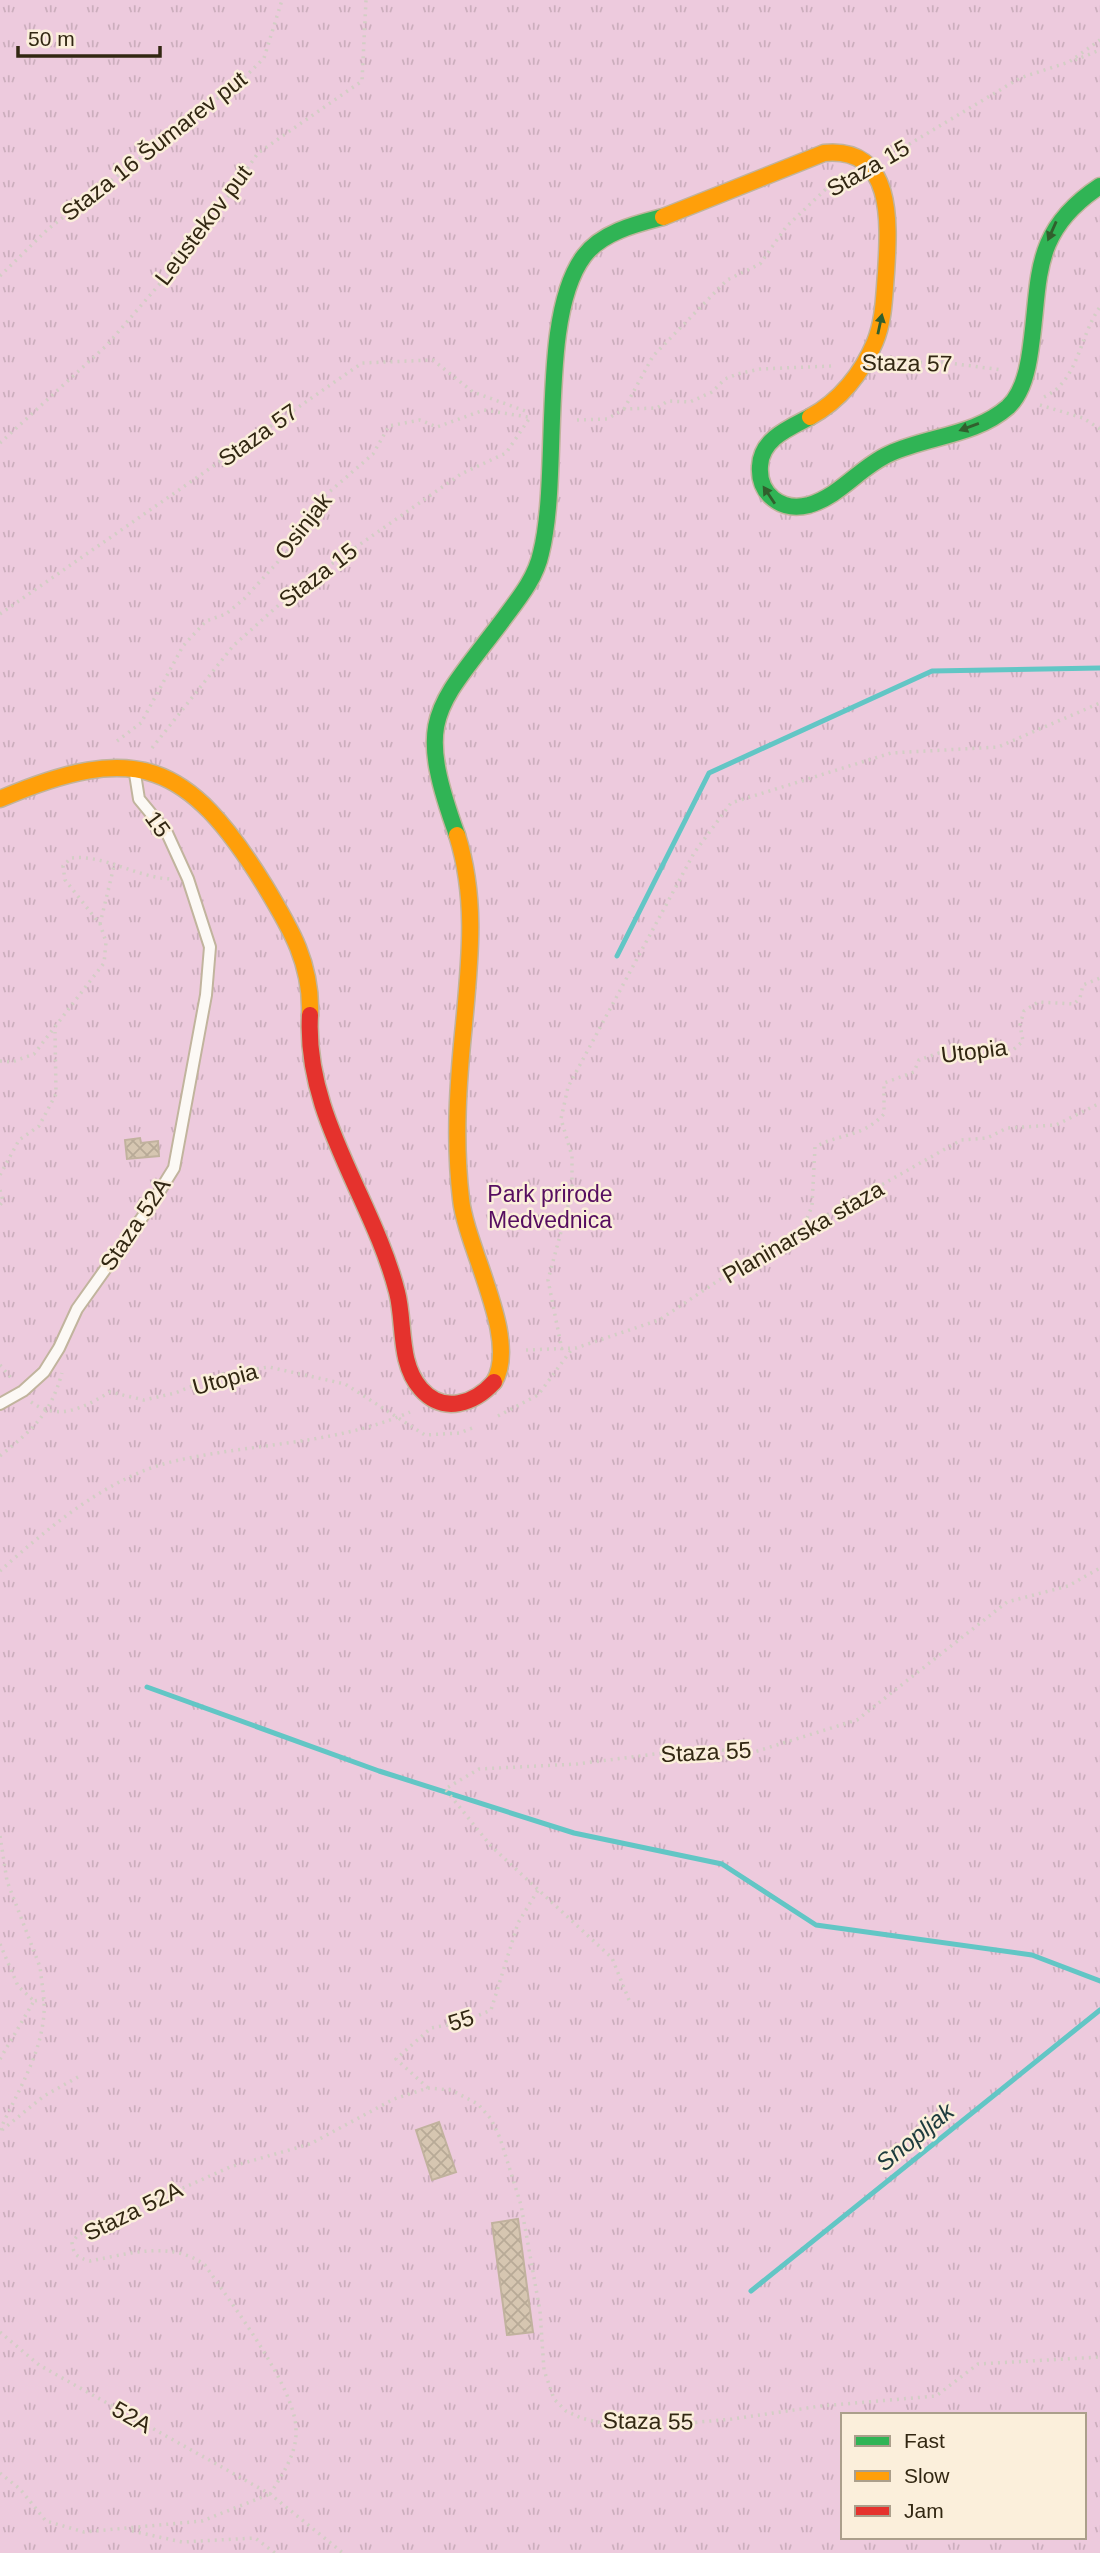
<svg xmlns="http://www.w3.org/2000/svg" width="1100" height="2553" font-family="Arial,sans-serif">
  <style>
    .park { fill: url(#park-tufts); fill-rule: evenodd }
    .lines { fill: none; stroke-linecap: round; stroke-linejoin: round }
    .stream { stroke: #62c6c5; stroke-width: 5 }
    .building { fill: url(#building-cross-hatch); stroke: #c1b29e; stroke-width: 2 }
    .lane-casing { stroke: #c1b49d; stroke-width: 14 }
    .fast-casing { stroke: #c1b49d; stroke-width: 19 }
    .slow-casing { stroke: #c1b49d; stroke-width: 19 }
    .jam-casing { stroke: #c1b49d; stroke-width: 19 }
    .path { stroke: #d3cec5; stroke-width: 3.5; stroke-dasharray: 2 5; stroke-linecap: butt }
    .lane { stroke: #fcf9f5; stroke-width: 10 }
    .fast { stroke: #30b455; stroke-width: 16 }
    .slow { stroke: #ff9f0a; stroke-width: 16 }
    .jam { stroke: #e5322d; stroke-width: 16 }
    .oneway { fill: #315f2d }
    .labels { text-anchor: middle; stroke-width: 5; stroke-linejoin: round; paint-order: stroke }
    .street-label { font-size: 23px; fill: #322712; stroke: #fbefdb }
    .park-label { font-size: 23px; fill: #560e60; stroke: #fbefdb }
    .water-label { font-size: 24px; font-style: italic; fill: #1d3b3d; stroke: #fbefdb }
  </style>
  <defs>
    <pattern id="park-tufts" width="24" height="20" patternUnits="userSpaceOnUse" patternTransform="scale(1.75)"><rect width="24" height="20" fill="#edcadd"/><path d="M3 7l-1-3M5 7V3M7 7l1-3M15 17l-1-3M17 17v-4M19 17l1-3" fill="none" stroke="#ccaebd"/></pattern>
    <pattern id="building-cross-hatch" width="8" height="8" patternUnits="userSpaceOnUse" patternTransform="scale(1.75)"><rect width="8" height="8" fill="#d6c6b1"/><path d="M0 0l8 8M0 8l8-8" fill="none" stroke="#b8aa97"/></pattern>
  </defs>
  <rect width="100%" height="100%" fill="#eadabd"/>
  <path class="park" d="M 0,0 L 1100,0 L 1100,2553 L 0,2553 ZM 843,2415 L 1084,2415 L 1084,2537 L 843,2537 Z"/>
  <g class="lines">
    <g class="stream">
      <path d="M 617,956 L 709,773 L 932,671 L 1100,668"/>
      <path d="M 147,1687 L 379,1771 L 574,1833 L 722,1864 L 816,1925 L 1032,1955 L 1100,1981"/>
      <path d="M 751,2291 L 1100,2010"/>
    </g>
  </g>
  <g class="building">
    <path d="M 140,1138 L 141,1143 L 158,1141 L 159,1156 L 127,1159 L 125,1140 Z"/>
    <path d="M 439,2122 L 456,2172 L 432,2180 L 416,2130 Z"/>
    <path d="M 518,2219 L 533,2332 L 507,2335 L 492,2223 Z"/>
  </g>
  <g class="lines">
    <g class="lane-casing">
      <path id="lane" d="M 0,1404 L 23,1391 L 44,1372 L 59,1348 L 77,1309 L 151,1205 L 174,1168 L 206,995 L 210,947 L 188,879 L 167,833 L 139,799 L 135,774"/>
    </g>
    <g class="fast-casing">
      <g id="fast">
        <path d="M 810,417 C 789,428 761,439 760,466 C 758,495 782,512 809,505 C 840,496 860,467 889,454 C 927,436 975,436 1008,407 C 1021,395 1026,377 1029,359 C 1042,283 1027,234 1100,186"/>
        <path d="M 457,835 C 414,715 435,711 505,617 C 520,597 536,577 541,553 C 561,474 538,317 584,256 C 602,232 636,224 663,217"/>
      </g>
    </g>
    <g class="slow-casing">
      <g id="slow">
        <path d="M 663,217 L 824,153 C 895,146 889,225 886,273 C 884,297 884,320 875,342 C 862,373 840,401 810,417"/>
        <path d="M 0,799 C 136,741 188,761 265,886 C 291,929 312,964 310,1015"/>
        <path d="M 457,835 C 477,898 470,959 464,1024 C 458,1082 454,1141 461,1199 C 466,1248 520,1339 494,1382"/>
      </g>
    </g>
    <g class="jam-casing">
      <path id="jam" d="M 310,1015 C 304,1116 373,1198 397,1292 C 405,1323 398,1363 421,1389 C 444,1415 475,1403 494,1382"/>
    </g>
    <g class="path">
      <path d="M 1075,60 L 1100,50"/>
      <path d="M 891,155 L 1020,78 L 1069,62 L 1100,40"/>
      <path d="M 0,276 L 48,229 L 244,78 L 264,58 L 282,0"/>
      <path d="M 892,363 L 942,362 L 1002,370"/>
      <path d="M 1044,397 C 1079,381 1079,336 1100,307"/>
      <path d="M 1040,405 L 1083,418 L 1100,429"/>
      <path d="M 624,409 L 653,356 L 727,280 L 760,264 L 786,227 L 828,187 L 844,179"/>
      <path d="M 577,420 L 607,419 L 624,409 L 657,408 L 668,401 L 690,402 L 712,392 L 725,379 L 737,374 L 760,369 L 832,366"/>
      <path d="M 0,443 L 107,345 L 201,236 L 258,153 L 362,81 L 366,0"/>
      <path d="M 0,614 L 362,363 L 433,360 L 473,392 L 528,412"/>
      <path d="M 117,741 L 141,723 L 183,646 L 206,621 L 226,614 L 244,599 L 307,530 L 320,500 L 373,454 L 389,426 L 420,420 L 437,427 L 484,410 L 528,417"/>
      <path d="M 152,748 L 233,646 L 300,586 L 461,474 L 506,453 L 529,419"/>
      <path d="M 100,924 L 114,866"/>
      <path d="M 0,1061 L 12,1062 L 34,1054 L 104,963 L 106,942 L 100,924 L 65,880 L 63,866 L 71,858 C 104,854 137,878 172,879"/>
      <path d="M 0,1175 L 19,1140 L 39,1126 L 56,1094 L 55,1032"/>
      <path d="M 0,1190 L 3,1201 L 0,1205"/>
      <path d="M 802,1231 L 812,1206 L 815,1147 C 840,1133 862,1138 884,1114 L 884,1083 L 914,1072 L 919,1060 L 939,1053 L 1013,1050 L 1023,1041 L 1020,1025 L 1024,1011 L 1038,1002 L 1074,1004 L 1080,998 L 1083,985 L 1100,978"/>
      <path d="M 526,1350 L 576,1348 L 659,1320 L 754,1257 L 961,1140 L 987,1138 L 1007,1128 L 1056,1125 L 1100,1103"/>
      <path d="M 562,1350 L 548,1280 L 572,1191 L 572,1156 L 561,1119 L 568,1087 L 694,853 L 731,803 L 891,753 L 998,747 L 1100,703"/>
      <path d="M 0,1365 L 13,1380"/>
      <path d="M 31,1402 C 60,1422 84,1407 110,1392 L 144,1400 L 175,1393 L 223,1374 L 269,1367 L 345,1384 L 425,1435 L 460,1433 L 472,1428"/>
      <path d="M 498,1416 L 538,1395 L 572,1349"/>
      <path d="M 0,1456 C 33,1429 50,1415 62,1373"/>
      <path d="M 0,1571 C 49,1527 109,1476 175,1461 C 253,1443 335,1445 410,1412"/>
      <path d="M 0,1836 L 7,1881 L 40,1967 L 44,1999"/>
      <path d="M 0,1944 L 18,1986 L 34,2001"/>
      <path d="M 629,2000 L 612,1958 L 491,1846 L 445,1789 L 479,1769 L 577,1764 L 702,1748 L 751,1753 L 857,1720 L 1007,1602 L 1068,1586 L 1100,1568"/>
      <path d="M 0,2059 L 34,2001"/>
      <path d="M 428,2088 L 396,2059 L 431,2028 L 463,2022 L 491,2010 L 518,1923 L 538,1890"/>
      <path d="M 0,2130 C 19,2088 47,2046 44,1999 L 34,2001"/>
      <path d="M 2,2130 L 44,2096 L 78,2077"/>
      <path d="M 0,2332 L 39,2365 L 270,2494 L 343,2553"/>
      <path d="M 0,2473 L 20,2489 L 46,2521 L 84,2532 L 202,2521 L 270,2494"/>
      <path d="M 270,2494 C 282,2475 297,2454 296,2430 C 296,2387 230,2302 205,2265 C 171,2240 128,2254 90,2261 C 78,2258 73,2255 72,2242 L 78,2235 L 230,2167 L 310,2144 L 394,2099 L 428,2088 L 451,2090 L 478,2104 L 491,2119 L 500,2138 L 521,2205 L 540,2311 L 544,2370 L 554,2399 L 566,2411 L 581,2418 L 606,2424 L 657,2426 L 732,2419 L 821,2406 L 936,2396 L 978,2364 L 1100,2357"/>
      <path d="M 132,2531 L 182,2542 L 255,2538 L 275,2553"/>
    </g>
    <use href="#lane" class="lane"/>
    <use href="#fast" class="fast"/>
    <use href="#slow" class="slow"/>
    <use href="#jam" class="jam"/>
  </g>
  <defs><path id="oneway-solid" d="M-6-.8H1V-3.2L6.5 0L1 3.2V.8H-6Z" transform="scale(1.75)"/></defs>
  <g class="oneway">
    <use href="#oneway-solid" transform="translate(1052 231) rotate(114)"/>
    <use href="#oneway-solid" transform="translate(880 324) rotate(-78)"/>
    <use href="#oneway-solid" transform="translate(969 427) rotate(160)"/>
    <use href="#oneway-solid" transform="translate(769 495) rotate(-124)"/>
  </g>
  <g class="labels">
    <g class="street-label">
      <text transform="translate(154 146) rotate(-38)" y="8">Staza 16 Šumarev put</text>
      <text transform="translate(868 168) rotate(-30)" y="8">Staza 15</text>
      <text transform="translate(203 225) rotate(-53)" y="8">Leustekov put</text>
      <text transform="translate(907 363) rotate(1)" y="8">Staza 57</text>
      <text transform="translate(258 435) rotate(-35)" y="8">Staza 57</text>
      <text transform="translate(303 526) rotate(-52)" y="8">Osinjak</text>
      <text transform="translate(318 575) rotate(-37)" y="8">Staza 15</text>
      <text transform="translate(158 824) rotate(54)" y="8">15</text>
      <text transform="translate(974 1051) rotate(-7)" y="8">Utopia</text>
      <text transform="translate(135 1224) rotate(-56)" y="8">Staza 52A</text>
      <text transform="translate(803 1232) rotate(-30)" y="8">Planinarska staza</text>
      <text transform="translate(225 1379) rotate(-15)" y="8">Utopia</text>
      <text transform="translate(706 1752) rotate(-3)" y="8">Staza 55</text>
      <text transform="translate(461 2020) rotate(-17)" y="8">55</text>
      <text transform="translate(133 2211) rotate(-26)" y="8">Staza 52A</text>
      <text transform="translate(132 2417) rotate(29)" y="8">52A</text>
      <text transform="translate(648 2421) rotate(1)" y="8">Staza 55</text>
    </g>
    <g class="park-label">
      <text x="550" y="1202">Park prirode<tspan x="550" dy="26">Medvednica</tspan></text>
    </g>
    <g class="water-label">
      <text transform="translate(915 2137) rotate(-39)" y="8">Snopljak</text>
    </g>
  </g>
  <rect x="841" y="2413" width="245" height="126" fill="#fbefdb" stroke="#ab9f8b" stroke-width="2"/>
  <rect x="855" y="2436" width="35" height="10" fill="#30b455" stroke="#ab9f8b" stroke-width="2"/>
  <text x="904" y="2448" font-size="21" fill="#322712">Fast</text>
  <rect x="855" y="2471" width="35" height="10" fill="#ff9f0a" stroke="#ab9f8b" stroke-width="2"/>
  <text x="904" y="2483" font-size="21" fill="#322712">Slow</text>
  <rect x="855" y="2506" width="35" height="10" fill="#e5322d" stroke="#ab9f8b" stroke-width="2"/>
  <text x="904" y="2518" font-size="21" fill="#322712">Jam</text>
  <path d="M18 46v10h142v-10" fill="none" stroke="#322712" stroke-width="3.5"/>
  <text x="28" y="46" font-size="21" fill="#322712" stroke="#fbefdb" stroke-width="5" paint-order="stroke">50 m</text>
</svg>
